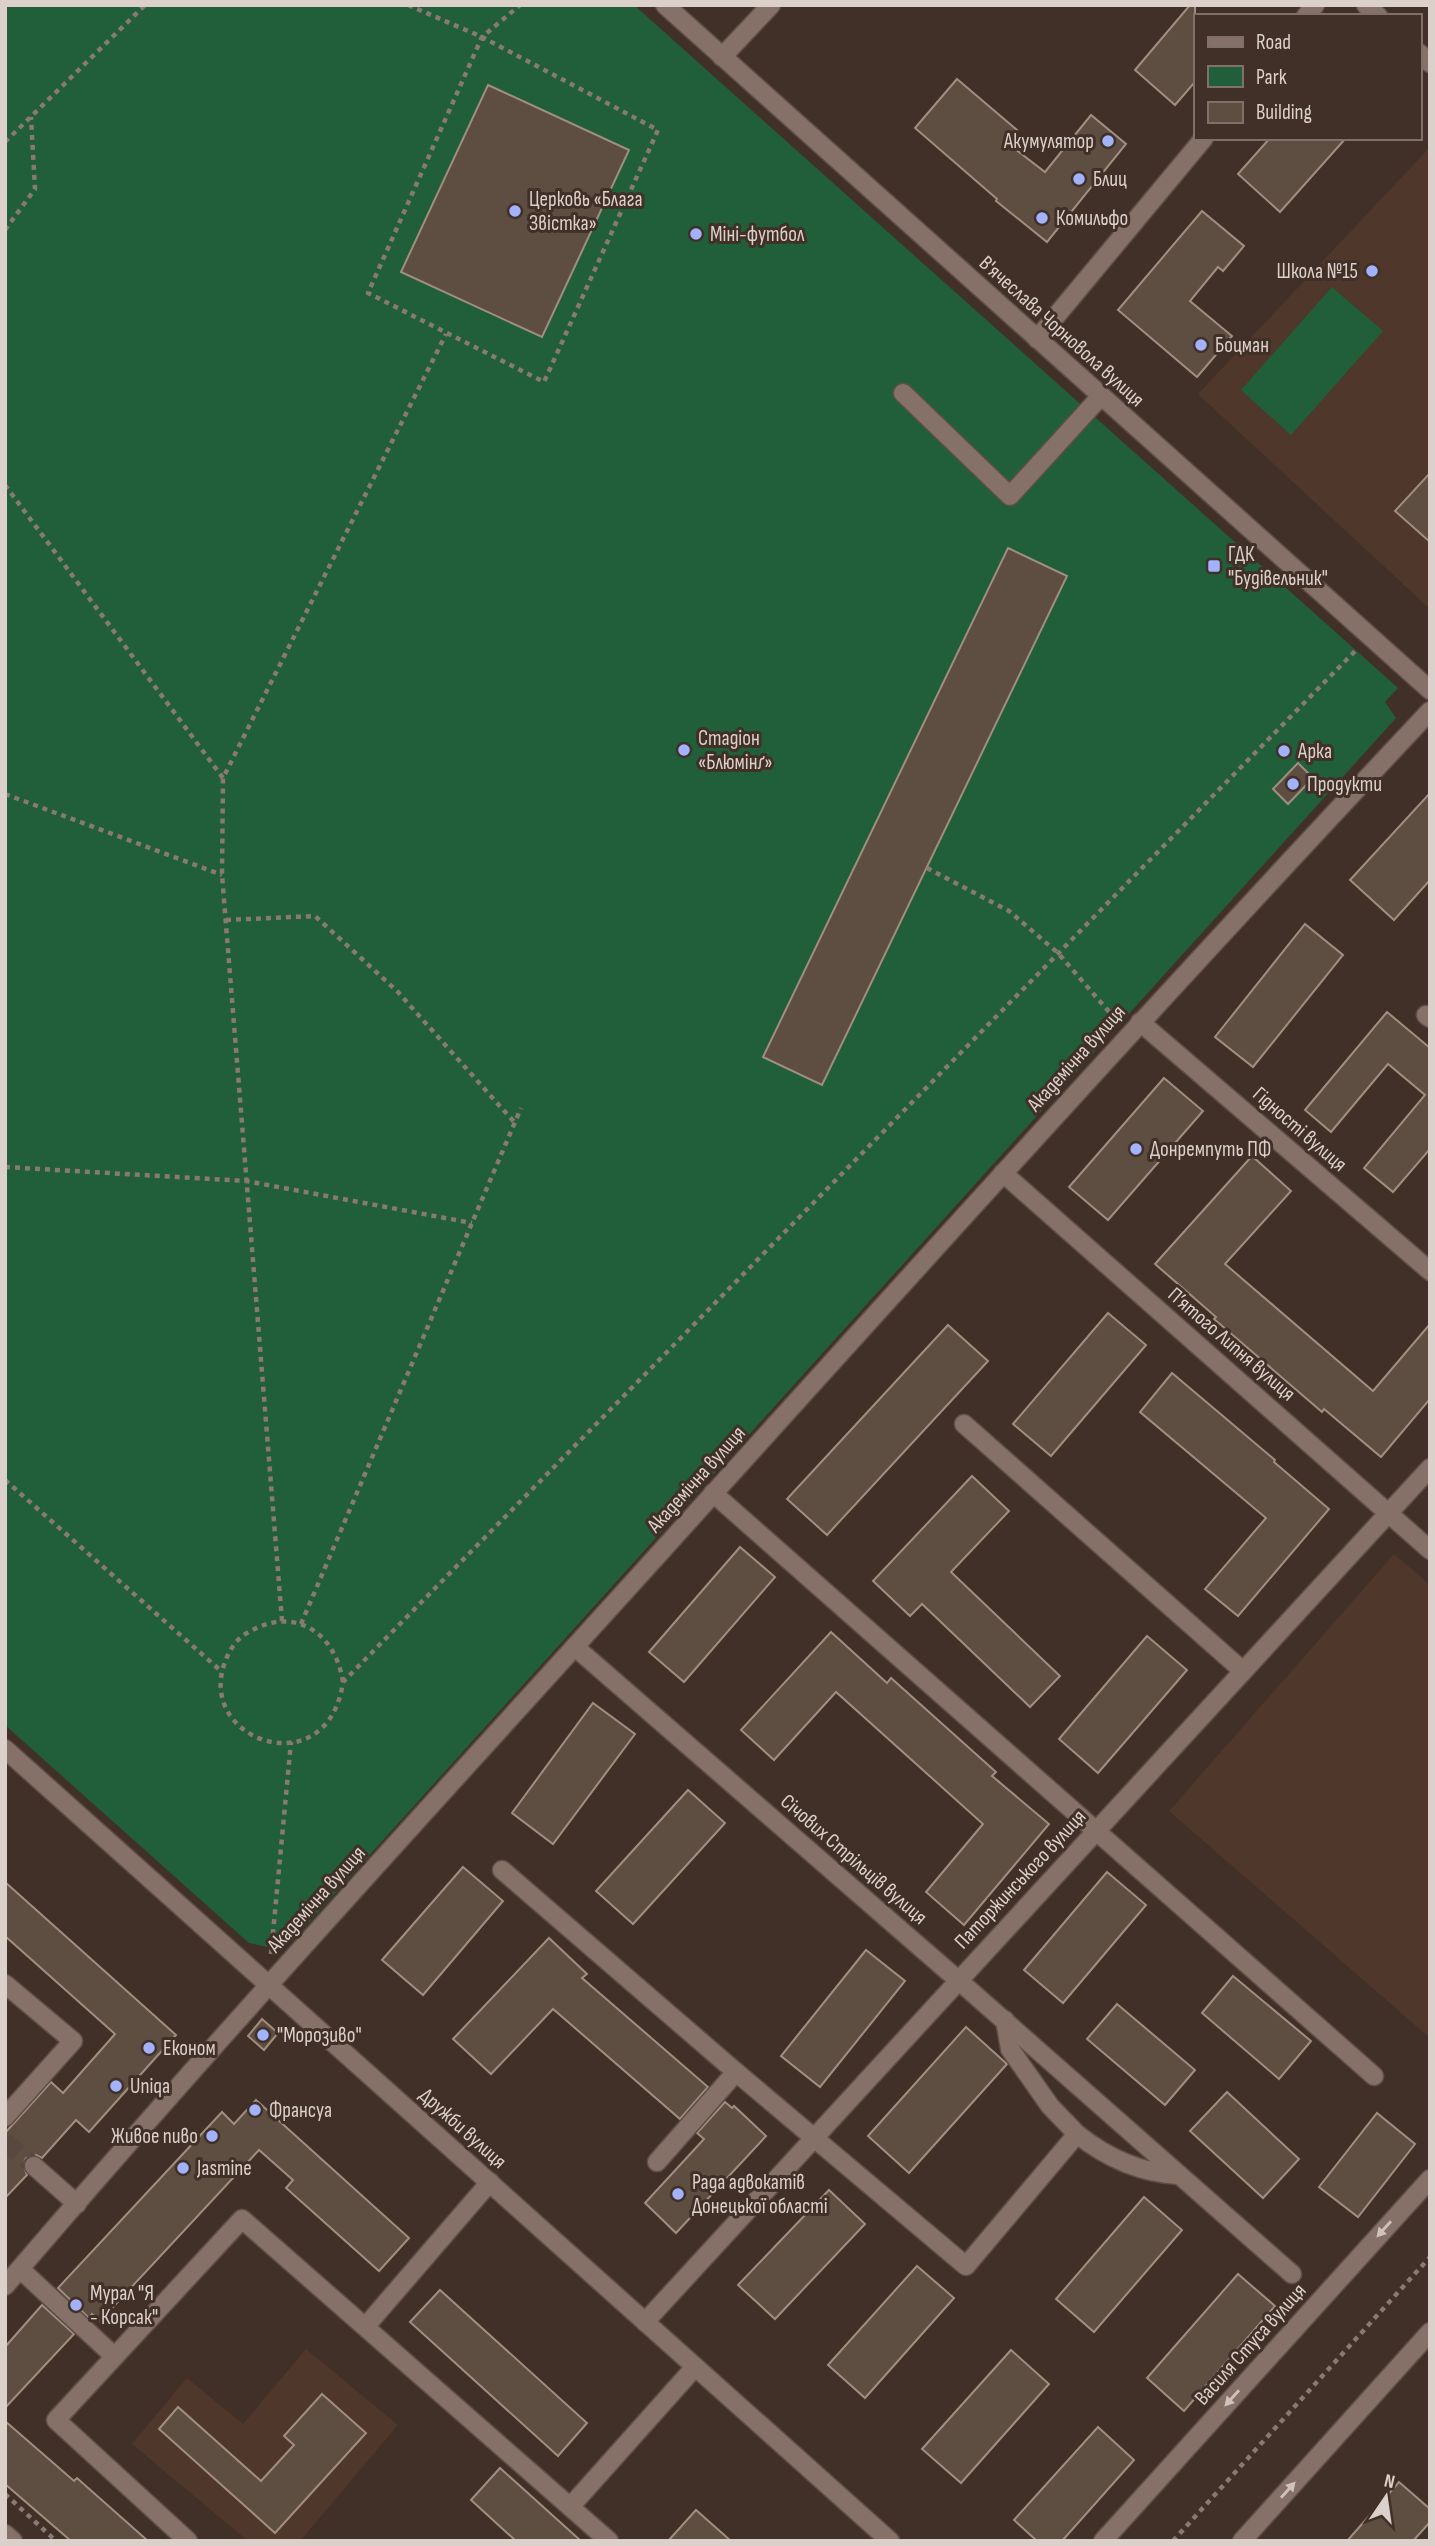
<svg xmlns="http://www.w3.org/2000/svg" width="1435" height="2546" font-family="'Sofia Sans Condensed',sans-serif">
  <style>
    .built { fill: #4f372b }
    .green { fill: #205f3a }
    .building { fill: #5e4d41; stroke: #a18e81; stroke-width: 2 }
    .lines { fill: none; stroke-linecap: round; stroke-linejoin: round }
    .minor-tunnel { stroke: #584840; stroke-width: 18; stroke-dasharray: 18 9; stroke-linecap: butt }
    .minor-casing { stroke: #5e4e48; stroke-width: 21 }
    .path { stroke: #887972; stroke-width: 4.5; stroke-dasharray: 5 5; stroke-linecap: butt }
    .minor { stroke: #867168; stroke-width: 18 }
    .oneway { fill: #cfc2bc }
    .poi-dot { fill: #a2b2fd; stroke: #413027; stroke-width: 2.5 }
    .labels { text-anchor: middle; stroke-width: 6; stroke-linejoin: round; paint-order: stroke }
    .poi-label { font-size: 21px; fill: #dcd0cb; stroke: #413027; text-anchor: start }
    .street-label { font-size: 21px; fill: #dcd0cb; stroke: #413027 }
  </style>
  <rect width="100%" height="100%" fill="#413027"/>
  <g class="built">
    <path d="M 1430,147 L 1430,609 L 1198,394 Z"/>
    <path d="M 1394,1554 L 1430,1585 L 1430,2038 L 1169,1811 Z"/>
    <path d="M 306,2349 L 398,2425 L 300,2541 L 248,2541 L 132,2444 L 187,2378 L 243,2424 Z"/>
  </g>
  <g class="green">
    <path d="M 5,5 L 634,5 L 1398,688 L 1385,702 L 1396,718 L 292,1941 L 272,1948 L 249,1943 L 5,1725 Z"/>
    <path d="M 1332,287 L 1383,331 L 1291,435 L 1241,390 Z"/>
  </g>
  <g class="building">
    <path d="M 1190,5 L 1195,5 L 1195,82 L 1175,105 L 1135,70 Z"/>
    <path d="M 957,79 L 1017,130 L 1006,142 L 1045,172 L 1091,115 L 1126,144 L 1047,242 L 996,201 L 997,199 L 915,128 Z"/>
    <path d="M 488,85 L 629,150 L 542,337 L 401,272 Z"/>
    <path d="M 1270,138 L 1346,138 L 1280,212 L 1238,174 Z"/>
    <path d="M 1202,211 L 1244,246 L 1223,271 L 1218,267 L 1190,301 L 1232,336 L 1197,377 L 1118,310 Z"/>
    <path d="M 1430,473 L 1430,542 L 1395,511 Z"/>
    <path d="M 1008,548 L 1067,576 L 822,1085 L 763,1057 Z"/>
    <path d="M 1298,763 L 1313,778 L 1288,804 L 1273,789 Z"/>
    <path d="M 1430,793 L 1430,880 L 1394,920 L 1350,880 Z"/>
    <path d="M 1305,924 L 1343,955 L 1253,1067 L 1215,1037 Z"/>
    <path d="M 1387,1012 L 1430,1048 L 1430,1149 L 1393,1192 L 1364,1168 L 1425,1095 L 1388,1064 L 1331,1132 L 1305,1110 Z"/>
    <path d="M 1164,1078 L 1203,1111 L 1108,1220 L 1069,1187 Z"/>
    <path d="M 1252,1156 L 1291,1191 L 1225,1264 L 1373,1391 L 1430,1324 L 1430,1399 L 1381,1457 L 1324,1409 L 1322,1412 L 1214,1319 L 1216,1317 L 1155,1264 Z"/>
    <path d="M 1108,1313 L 1146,1345 L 1051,1456 L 1013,1424 Z"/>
    <path d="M 948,1325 L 988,1361 L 827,1535 L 787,1499 Z"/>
    <path d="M 1172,1373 L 1275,1460 L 1274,1462 L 1329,1509 L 1238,1616 L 1205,1589 L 1266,1518 L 1140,1412 Z"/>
    <path d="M 972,1476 L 1009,1511 L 951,1572 L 1060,1676 L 1030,1707 L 922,1604 L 910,1616 L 873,1581 Z"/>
    <path d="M 740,1547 L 775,1577 L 684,1682 L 649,1652 Z"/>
    <path d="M 831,1632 L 887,1683 L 891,1678 L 996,1772 L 992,1776 L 1049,1824 L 964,1925 L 926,1892 L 983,1824 L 836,1692 L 774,1760 L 741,1730 Z"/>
    <path d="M 1147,1636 L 1187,1670 L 1098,1773 L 1059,1739 Z"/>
    <path d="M 593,1703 L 635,1734 L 553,1844 L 512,1813 Z"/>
    <path d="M 688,1790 L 725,1823 L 633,1924 L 596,1891 Z"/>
    <path d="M 463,1867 L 503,1901 L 423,1995 L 382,1960 Z"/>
    <path d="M 1107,1872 L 1146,1905 L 1063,2003 L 1024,1970 Z"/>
    <path d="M 5,1882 L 176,2035 L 89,2132 L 76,2120 L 42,2158 L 36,2155 L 26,2158 L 23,2164 L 27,2175 L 5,2198 L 5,2133 L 51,2082 L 63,2093 L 115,2034 L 5,1936 Z"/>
    <path d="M 549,1938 L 587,1974 L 582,1978 L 708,2087 L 680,2119 L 553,2009 L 491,2074 L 453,2039 Z"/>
    <path d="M 866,1950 L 905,1981 L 820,2087 L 781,2056 Z"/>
    <path d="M 1233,1976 L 1311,2041 L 1279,2079 L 1202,2013 Z"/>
    <path d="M 1117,2004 L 1195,2070 L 1165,2105 L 1087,2039 Z"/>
    <path d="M 262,2019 L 278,2033 L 264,2050 L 248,2036 Z"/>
    <path d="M 966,2027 L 1007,2064 L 909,2173 L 868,2136 Z"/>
    <path d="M 1227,2092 L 1299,2159 L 1263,2198 L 1190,2131 Z"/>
    <path d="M 256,2100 L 409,2238 L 379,2271 L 286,2188 L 293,2180 L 259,2150 L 100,2321 L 92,2314 L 89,2318 L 58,2288 L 222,2112 L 234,2124 Z"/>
    <path d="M 725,2102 L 732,2108 L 734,2106 L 766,2136 L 676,2233 L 645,2203 L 704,2139 L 697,2133 Z"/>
    <path d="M 1377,2113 L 1415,2144 L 1358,2217 L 1319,2187 Z"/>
    <path d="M 829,2190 L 865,2224 L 775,2319 L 738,2285 Z"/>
    <path d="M 1144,2197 L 1182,2230 L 1094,2332 L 1056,2299 Z"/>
    <path d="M 917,2266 L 954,2298 L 865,2398 L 828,2365 Z"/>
    <path d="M 1238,2274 L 1275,2306 L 1184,2411 L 1147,2378 Z"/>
    <path d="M 440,2290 L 587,2423 L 558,2456 L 410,2322 Z"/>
    <path d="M 42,2305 L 74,2334 L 5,2408 L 5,2347 Z"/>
    <path d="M 1011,2350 L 1049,2384 L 961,2483 L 922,2449 Z"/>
    <path d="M 322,2394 L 366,2433 L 275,2533 L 159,2429 L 178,2407 L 261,2481 L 294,2445 L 284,2436 Z"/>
    <path d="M 5,2421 L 74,2481 L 77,2478 L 148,2541 L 71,2541 L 5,2484 Z"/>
    <path d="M 1098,2427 L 1134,2460 L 1062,2541 L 1037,2541 L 1014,2520 Z"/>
    <path d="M 500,2468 L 581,2541 L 516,2541 L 471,2500 Z"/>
    <path d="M 1399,2482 L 1430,2509 L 1430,2522 L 1413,2541 L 1347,2541 Z"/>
    <path d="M 696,2510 L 731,2541 L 668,2541 Z"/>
  </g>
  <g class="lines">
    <path class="minor-tunnel" d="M 5,2141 L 34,2166"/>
    <g class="minor-casing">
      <g id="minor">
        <path d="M 665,5 L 1430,690"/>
        <path d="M 1366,5 L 1378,16"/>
        <path d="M 1306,16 L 1315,5"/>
        <path d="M 1419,53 L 1430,63"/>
        <path d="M 722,57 L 771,5"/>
        <path d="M 1037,339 L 1204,138"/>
        <path d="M 903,393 L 1010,496 L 1101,396"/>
        <path d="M 1426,1015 L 1430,1018"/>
        <path d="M 1140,1022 L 1430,1271"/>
        <path d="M 1003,1173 L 1430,1550"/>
        <path d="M 964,1424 L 1243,1671"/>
        <path d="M 713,1493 L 1374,2076"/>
        <path d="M 575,1647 L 958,1980 L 1292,2274"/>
        <path d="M 5,1749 L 890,2541"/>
        <path d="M 502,1870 L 736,2072"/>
        <path d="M 5,1984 L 73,2041 L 5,2117"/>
        <path d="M 1077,2134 C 1107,2158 1140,2173 1179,2175"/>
        <path d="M 657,2162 L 736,2072 L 966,2266 L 1077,2134 L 1050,2106 L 1010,2049 L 1005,2020"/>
        <path d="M 34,2166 L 77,2204"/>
        <path d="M 20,2269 L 114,2356"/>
        <path d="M 5,2286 C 211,2045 425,1812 638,1577 C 900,1287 1162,996 1430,711"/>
        <path d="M 645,2322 L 1430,1468"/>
        <path d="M 366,2326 L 490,2182"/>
        <path d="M 570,2507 L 695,2367"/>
        <path d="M 5,2534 L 13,2541"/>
        <path d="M 188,2541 L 56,2420 L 242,2219 L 609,2541"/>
        <path d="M 1103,2541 L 1430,2179"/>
        <path d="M 1242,2541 L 1430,2332"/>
      </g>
    </g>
    <g class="path">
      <path d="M 408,5 L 482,37 L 658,130 L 544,382 L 368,293 L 482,37 L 520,5"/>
      <path d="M 5,142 L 145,5"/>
      <path d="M 5,230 L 35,189 L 31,117"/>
      <path d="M 5,485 L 223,778"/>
      <path d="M 5,794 L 222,875"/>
      <path d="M 927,868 L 1009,911 L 1058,953 L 1117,1021"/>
      <path d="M 226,920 L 315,916 L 397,991 L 515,1123"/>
      <path d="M 5,1167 L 246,1181 L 472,1223"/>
      <path d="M 5,1480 L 221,1671"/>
      <path d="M 282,1621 L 222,875 L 223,778 L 446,334"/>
      <path d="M 301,1624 L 521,1108"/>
      <path d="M 343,1682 C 335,1631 293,1605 247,1633 C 236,1639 229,1651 225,1662 C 195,1741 328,1787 343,1682 L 1358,648"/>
      <path d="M 271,1954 L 291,1742"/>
      <path d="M 5,2494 L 56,2541"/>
      <path d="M 1173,2541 L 1430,2257"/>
    </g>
    <use href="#minor" class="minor"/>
  </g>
  <defs><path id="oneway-solid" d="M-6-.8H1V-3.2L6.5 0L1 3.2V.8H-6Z" transform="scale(1.75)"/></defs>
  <g class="oneway">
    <use href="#oneway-solid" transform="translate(1384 2229) rotate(132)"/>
    <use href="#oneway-solid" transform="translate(1232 2398) rotate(132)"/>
    <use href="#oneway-solid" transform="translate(1288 2490) rotate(-48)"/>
  </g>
  <g class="poi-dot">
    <circle cx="1108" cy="141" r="7"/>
    <circle cx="1079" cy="179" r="7"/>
    <circle cx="515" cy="211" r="7"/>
    <circle cx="1042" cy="218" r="7"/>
    <circle cx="696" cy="234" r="7"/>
    <circle cx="1372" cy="271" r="7"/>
    <circle cx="1201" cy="345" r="7"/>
    <rect x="1207" y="559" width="14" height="14" rx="3.5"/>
    <circle cx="684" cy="750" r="7"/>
    <circle cx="1284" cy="751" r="7"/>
    <circle cx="1293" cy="784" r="7"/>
    <circle cx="1136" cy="1149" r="7"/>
    <circle cx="263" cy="2035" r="7"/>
    <circle cx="149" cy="2048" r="7"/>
    <circle cx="116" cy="2086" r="7"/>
    <circle cx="255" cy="2110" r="7"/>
    <circle cx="212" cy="2136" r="7"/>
    <circle cx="183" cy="2168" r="7"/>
    <circle cx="678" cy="2194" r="7"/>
    <circle cx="76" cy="2305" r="7"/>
  </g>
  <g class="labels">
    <g class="poi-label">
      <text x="1094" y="148" text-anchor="end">Акумулятор</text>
      <text x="1093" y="186">Блиц</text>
      <text x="529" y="206">Церковь «Блага<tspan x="529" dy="24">Звістка»</tspan></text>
      <text x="1056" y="225">Комильфо</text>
      <text x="710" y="241">Міні-футбол</text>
      <text x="1358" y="278" text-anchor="end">Школа №15</text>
      <text x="1215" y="352">Боцман</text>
      <text x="1228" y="561">ГДК<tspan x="1228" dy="24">"Будівельник"</tspan></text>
      <text x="698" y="745">Стадіон<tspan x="698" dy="24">«Блюмінґ»</tspan></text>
      <text x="1298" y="758">Арка</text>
      <text x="1307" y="791">Продукти</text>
      <text x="1150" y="1156">Донремпуть ПФ</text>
      <text x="277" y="2042">"Морозиво"</text>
      <text x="163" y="2055">Економ</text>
      <text x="130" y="2093">Uniqa</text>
      <text x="269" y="2117">Франсуа</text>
      <text x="198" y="2143" text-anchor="end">Живое пиво</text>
      <text x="197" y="2175">Jasmine</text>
      <text x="692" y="2189">Рада адвокатів<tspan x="692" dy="24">Донецької області</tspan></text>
      <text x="90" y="2300">Мурал "Я<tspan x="90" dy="24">- Корсак"</tspan></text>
    </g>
    <g class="street-label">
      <text transform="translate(1062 331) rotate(42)" y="7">В'ячеслава Чорновола вулиця</text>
      <text transform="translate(1076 1058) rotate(-48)" y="7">Академічна вулиця</text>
      <text transform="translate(1300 1129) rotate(41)" y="7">Гідності вулиця</text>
      <text transform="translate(1232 1344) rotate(41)" y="7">П’ятого Липня вулиця</text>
      <text transform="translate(696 1479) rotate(-48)" y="7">Академічна вулиця</text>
      <text transform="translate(854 1859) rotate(41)" y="7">Січових Стрільців вулиця</text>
      <text transform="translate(1020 1879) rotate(-47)" y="7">Паторжинського вулиця</text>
      <text transform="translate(316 1899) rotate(-48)" y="7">Академічна вулиця</text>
      <text transform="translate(463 2128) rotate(42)" y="7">Дружби вулиця</text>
      <text transform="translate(1250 2344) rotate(-48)" y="7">Василя Стуса вулиця</text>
    </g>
  </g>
  <rect width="1435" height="2546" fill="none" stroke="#dcd0cb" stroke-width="14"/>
  <rect x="1194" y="14" width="228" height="126" fill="#413027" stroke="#7f7069" stroke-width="2"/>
  <rect x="1208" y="37" width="35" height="10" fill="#867168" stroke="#7f7069" stroke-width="2"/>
  <text x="1256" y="49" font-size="21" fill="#dcd0cb">Road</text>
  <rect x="1208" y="66" width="35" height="21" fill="#205f3a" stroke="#7f7069" stroke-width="2"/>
  <text x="1256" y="84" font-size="21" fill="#dcd0cb">Park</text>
  <rect x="1208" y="102" width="35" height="21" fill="#5e4d41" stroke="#7f7069" stroke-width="2"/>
  <text x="1256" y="119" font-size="21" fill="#dcd0cb">Building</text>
  <g transform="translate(1386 2497) rotate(13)" stroke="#413027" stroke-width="5" paint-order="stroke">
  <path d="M0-5L12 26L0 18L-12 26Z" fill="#dcd0cb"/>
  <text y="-10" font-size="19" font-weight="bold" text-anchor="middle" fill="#dcd0cb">N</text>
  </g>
</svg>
